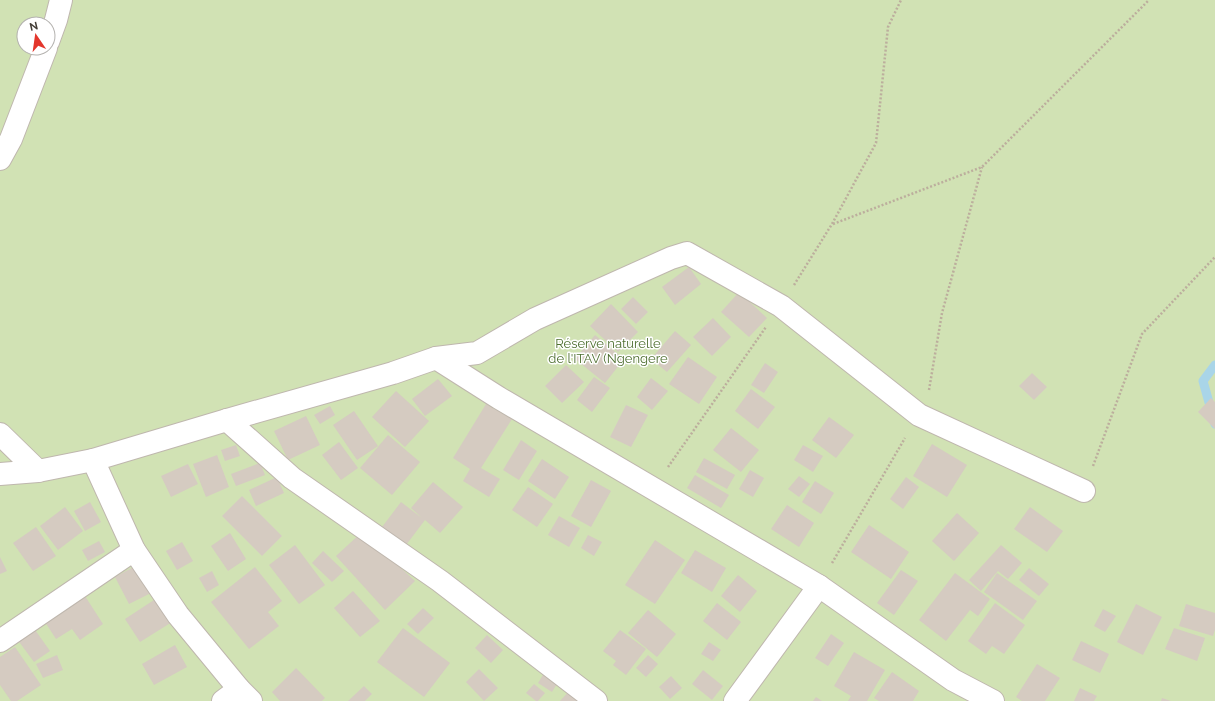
<svg xmlns="http://www.w3.org/2000/svg" width="1215" height="701" font-family="Raleway,sans-serif">
  <style>
    .green { fill: #d1e2b4; fill-rule: evenodd }
    .lines { fill: none; stroke-linecap: round; stroke-linejoin: round }
    .stream { stroke: #a9d5e8; stroke-width: 9 }
    .building { fill: #d5cbc1 }
    .minor-casing { stroke: #bfb7ae; stroke-width: 24 }
    .path { stroke: #bcae9d; stroke-width: 2.5; stroke-dasharray: 2 2; stroke-linecap: butt }
    .minor { stroke: #fff; stroke-width: 22 }
    .labels { text-anchor: middle; stroke-width: 3; stroke-linejoin: round; paint-order: stroke }
    .park-label { font-size: 13px; fill: #4e6f30; stroke: #fff }
  </style>
  <rect width="100%" height="100%" fill="#f2ede7"/>
  <path class="green" d="M 0,0 L 1215,0 L 1215,701 L 0,701 ZM 24,24 L 48,24 L 48,48 L 24,48 Z"/>
  <g class="lines">
    <path class="stream" d="M 1215,365 L 1203,381 L 1215,424"/>
  </g>
  <g class="building">
    <path d="M 689,267 L 701,284 L 675,305 L 662,287 Z"/>
    <path d="M 739,292 L 767,318 L 749,337 L 721,312 Z"/>
    <path d="M 633,297 L 648,312 L 636,324 L 621,309 Z"/>
    <path d="M 611,304 L 638,332 L 618,352 L 590,326 Z"/>
    <path d="M 713,318 L 731,337 L 712,356 L 693,337 Z"/>
    <path d="M 675,331 L 691,345 L 667,372 L 651,359 Z"/>
    <path d="M 595,335 L 624,359 L 605,383 L 575,359 Z"/>
    <path d="M 688,357 L 717,377 L 699,404 L 669,384 Z"/>
    <path d="M 765,363 L 778,372 L 764,393 L 751,385 Z"/>
    <path d="M 566,365 L 584,382 L 562,403 L 545,386 Z"/>
    <path d="M 1032,373 L 1047,387 L 1034,400 L 1019,386 Z"/>
    <path d="M 594,377 L 610,388 L 592,412 L 577,400 Z"/>
    <path d="M 651,378 L 668,391 L 652,410 L 637,397 Z"/>
    <path d="M 438,379 L 452,396 L 425,416 L 412,399 Z"/>
    <path d="M 751,389 L 775,407 L 758,429 L 735,411 Z"/>
    <path d="M 396,391 L 429,421 L 405,447 L 372,417 Z"/>
    <path d="M 1211,398 L 1215,402 L 1215,429 L 1198,412 Z"/>
    <path d="M 486,404 L 512,419 L 481,468 L 500,479 L 489,497 L 463,481 L 470,469 L 453,458 Z"/>
    <path d="M 626,405 L 648,415 L 631,447 L 610,437 Z"/>
    <path d="M 330,406 L 335,415 L 320,424 L 314,415 Z"/>
    <path d="M 354,411 L 378,446 L 357,460 L 333,425 Z"/>
    <path d="M 306,416 L 320,445 L 288,460 L 274,431 Z"/>
    <path d="M 829,417 L 854,435 L 836,458 L 812,440 Z"/>
    <path d="M 731,428 L 759,450 L 741,472 L 713,450 Z"/>
    <path d="M 388,435 L 420,462 L 392,495 L 360,468 Z"/>
    <path d="M 521,440 L 537,451 L 519,480 L 503,470 Z"/>
    <path d="M 339,442 L 358,468 L 341,480 L 322,455 Z"/>
    <path d="M 932,444 L 967,465 L 947,497 L 913,476 Z"/>
    <path d="M 236,445 L 240,456 L 225,461 L 221,450 Z"/>
    <path d="M 803,445 L 823,456 L 813,472 L 794,460 Z"/>
    <path d="M 217,455 L 229,487 L 206,497 L 193,464 Z"/>
    <path d="M 704,458 L 735,475 L 727,489 L 696,472 Z"/>
    <path d="M 542,459 L 569,477 L 555,499 L 528,481 Z"/>
    <path d="M 260,463 L 265,475 L 236,486 L 231,474 Z"/>
    <path d="M 188,464 L 198,484 L 171,497 L 161,476 Z"/>
    <path d="M 750,470 L 764,478 L 753,497 L 739,489 Z"/>
    <path d="M 695,475 L 729,495 L 721,508 L 687,488 Z"/>
    <path d="M 799,476 L 810,484 L 799,497 L 788,489 Z"/>
    <path d="M 277,477 L 284,493 L 256,506 L 249,490 Z"/>
    <path d="M 906,477 L 919,487 L 903,509 L 890,499 Z"/>
    <path d="M 591,480 L 611,491 L 591,527 L 571,516 Z"/>
    <path d="M 815,481 L 834,493 L 821,514 L 802,502 Z"/>
    <path d="M 433,482 L 463,507 L 440,533 L 425,520 L 406,545 L 382,527 L 401,502 L 422,518 L 411,508 Z"/>
    <path d="M 528,487 L 553,504 L 537,527 L 512,510 Z"/>
    <path d="M 242,496 L 282,536 L 262,556 L 222,516 Z"/>
    <path d="M 90,502 L 101,522 L 85,531 L 74,511 Z"/>
    <path d="M 787,505 L 814,523 L 799,547 L 771,529 Z"/>
    <path d="M 65,507 L 83,531 L 58,550 L 40,526 Z"/>
    <path d="M 1030,507 L 1063,531 L 1047,552 L 1014,529 Z"/>
    <path d="M 957,513 L 979,533 L 954,561 L 932,541 Z"/>
    <path d="M 559,516 L 580,528 L 569,547 L 548,535 Z"/>
    <path d="M 869,525 L 909,552 L 891,579 L 851,552 Z"/>
    <path d="M 36,527 L 56,556 L 33,571 L 13,543 Z"/>
    <path d="M 362,532 L 415,581 L 385,610 L 336,556 Z"/>
    <path d="M 230,533 L 246,559 L 228,571 L 211,546 Z"/>
    <path d="M 588,535 L 602,542 L 594,556 L 581,548 Z"/>
    <path d="M 655,540 L 685,560 L 655,604 L 625,585 Z"/>
    <path d="M 99,541 L 105,552 L 88,561 L 82,550 Z"/>
    <path d="M 182,542 L 193,561 L 177,570 L 166,551 Z"/>
    <path d="M 295,545 L 325,585 L 299,604 L 269,565 Z"/>
    <path d="M 1001,545 L 1022,563 L 1008,579 L 998,571 L 981,591 L 969,580 Z"/>
    <path d="M 695,550 L 726,568 L 712,592 L 681,573 Z"/>
    <path d="M 323,551 L 344,571 L 332,582 L 312,563 Z"/>
    <path d="M 0,557 L 7,571 L 0,574 Z"/>
    <path d="M 139,564 L 153,592 L 129,604 L 115,577 Z"/>
    <path d="M 255,567 L 282,601 L 268,612 L 279,626 L 249,649 L 211,602 Z"/>
    <path d="M 1029,568 L 1049,584 L 1039,596 L 1019,580 Z"/>
    <path d="M 901,570 L 918,581 L 894,615 L 877,603 Z"/>
    <path d="M 212,571 L 219,585 L 207,592 L 199,578 Z"/>
    <path d="M 955,573 L 990,599 L 978,616 L 970,610 L 946,641 L 919,620 Z"/>
    <path d="M 997,573 L 1037,601 L 1023,620 L 984,592 Z"/>
    <path d="M 738,575 L 757,591 L 740,612 L 721,596 Z"/>
    <path d="M 353,591 L 380,621 L 360,637 L 334,608 Z"/>
    <path d="M 85,596 L 103,624 L 80,640 L 72,629 L 56,639 L 45,622 Z"/>
    <path d="M 157,598 L 172,622 L 140,642 L 125,619 Z"/>
    <path d="M 717,603 L 741,622 L 727,640 L 703,621 Z"/>
    <path d="M 995,603 L 1025,625 L 1004,654 L 992,646 L 986,654 L 968,641 Z"/>
    <path d="M 1136,604 L 1162,617 L 1143,655 L 1117,642 Z"/>
    <path d="M 1186,604 L 1215,613 L 1215,630 L 1213,636 L 1179,626 Z"/>
    <path d="M 423,608 L 434,618 L 418,634 L 407,624 Z"/>
    <path d="M 1103,609 L 1116,616 L 1105,632 L 1094,626 Z"/>
    <path d="M 648,610 L 676,634 L 657,657 L 628,633 Z"/>
    <path d="M 33,627 L 50,651 L 34,662 L 17,639 Z"/>
    <path d="M 403,628 L 450,663 L 424,697 L 377,662 Z"/>
    <path d="M 1174,628 L 1205,638 L 1197,661 L 1165,649 Z"/>
    <path d="M 620,630 L 646,649 L 626,675 L 613,665 L 616,661 L 603,651 Z"/>
    <path d="M 831,634 L 844,643 L 828,666 L 815,658 Z"/>
    <path d="M 487,635 L 503,650 L 491,663 L 475,648 Z"/>
    <path d="M 1081,641 L 1109,654 L 1100,673 L 1072,660 Z"/>
    <path d="M 709,642 L 721,650 L 713,661 L 701,654 Z"/>
    <path d="M 175,645 L 187,667 L 154,685 L 142,664 Z"/>
    <path d="M 15,647 L 41,685 L 17,701 L 11,701 L 0,685 L 0,657 Z"/>
    <path d="M 854,652 L 885,670 L 867,701 L 848,701 L 851,696 L 834,686 Z"/>
    <path d="M 57,655 L 63,670 L 43,678 L 36,664 Z"/>
    <path d="M 648,655 L 658,664 L 646,677 L 636,668 Z"/>
    <path d="M 1037,664 L 1060,678 L 1045,701 L 1022,701 L 1016,697 Z"/>
    <path d="M 296,668 L 325,698 L 322,701 L 280,701 L 272,692 Z"/>
    <path d="M 479,669 L 498,688 L 484,701 L 466,682 Z"/>
    <path d="M 546,670 L 560,679 L 552,692 L 538,683 Z"/>
    <path d="M 703,670 L 723,686 L 712,700 L 692,684 Z"/>
    <path d="M 892,672 L 919,691 L 913,701 L 879,701 L 874,698 Z"/>
    <path d="M 671,676 L 682,688 L 670,699 L 659,687 Z"/>
    <path d="M 534,684 L 545,693 L 538,701 L 536,701 L 526,693 Z"/>
    <path d="M 364,686 L 372,694 L 365,701 L 348,701 Z"/>
    <path d="M 1080,688 L 1097,696 L 1094,701 L 1074,701 Z"/>
    <path d="M 571,689 L 581,701 L 560,701 Z"/>
    <path d="M 816,697 L 822,701 L 813,701 Z"/>
    <path d="M 1162,698 L 1171,701 L 1161,701 Z"/>
  </g>
  <g class="lines">
    <g class="minor-casing">
      <g id="minor">
        <path d="M 48,42 L 56,20 L 61,0"/>
        <path d="M 0,159 L 11,139 L 46,48"/>
        <path d="M 436,358 L 499,398 L 819,586 L 953,680 L 993,701"/>
        <path d="M 227,420 L 292,478 L 440,581 L 596,701"/>
        <path d="M 0,434 L 38,471"/>
        <path d="M 93,460 L 134,550 L 178,615 L 239,689 L 251,701"/>
        <path d="M 0,474 L 38,471 L 93,460 L 227,420 L 393,373 L 436,358 L 477,353 L 535,319 L 671,258 L 687,253 L 781,306 L 919,415 L 1084,491"/>
        <path d="M 0,641 L 134,550"/>
        <path d="M 223,701 L 239,689"/>
        <path d="M 735,701 L 819,586"/>
      </g>
    </g>
    <g class="path">
      <path d="M 833,224 L 982,167 L 1149,0"/>
      <path d="M 794,285 L 832,224 L 876,143 L 888,27 L 901,0"/>
      <path d="M 929,390 L 942,313 L 982,167"/>
      <path d="M 1093,466 L 1142,334 L 1215,257"/>
      <path d="M 668,467 L 766,327"/>
      <path d="M 832,563 L 905,438"/>
    </g>
    <use href="#minor" class="minor"/>
  </g>
  <g class="labels">
    <g class="park-label">
      <text x="608" y="348">Réserve naturelle<tspan x="608" dy="15">de l'ITAV (Ngengere</tspan></text>
    </g>
  </g>
  <g transform="translate(36 36) rotate(347)"><circle r="19" fill="#ffffff" stroke="#b4b2af"/>
  <path d="M0-3L7 15L0 10L-7 15Z" fill="#e3362c"/>
  <text y="-6" font-size="11" font-weight="bold" text-anchor="middle" fill="#443e37">N</text>
  </g>
</svg>
